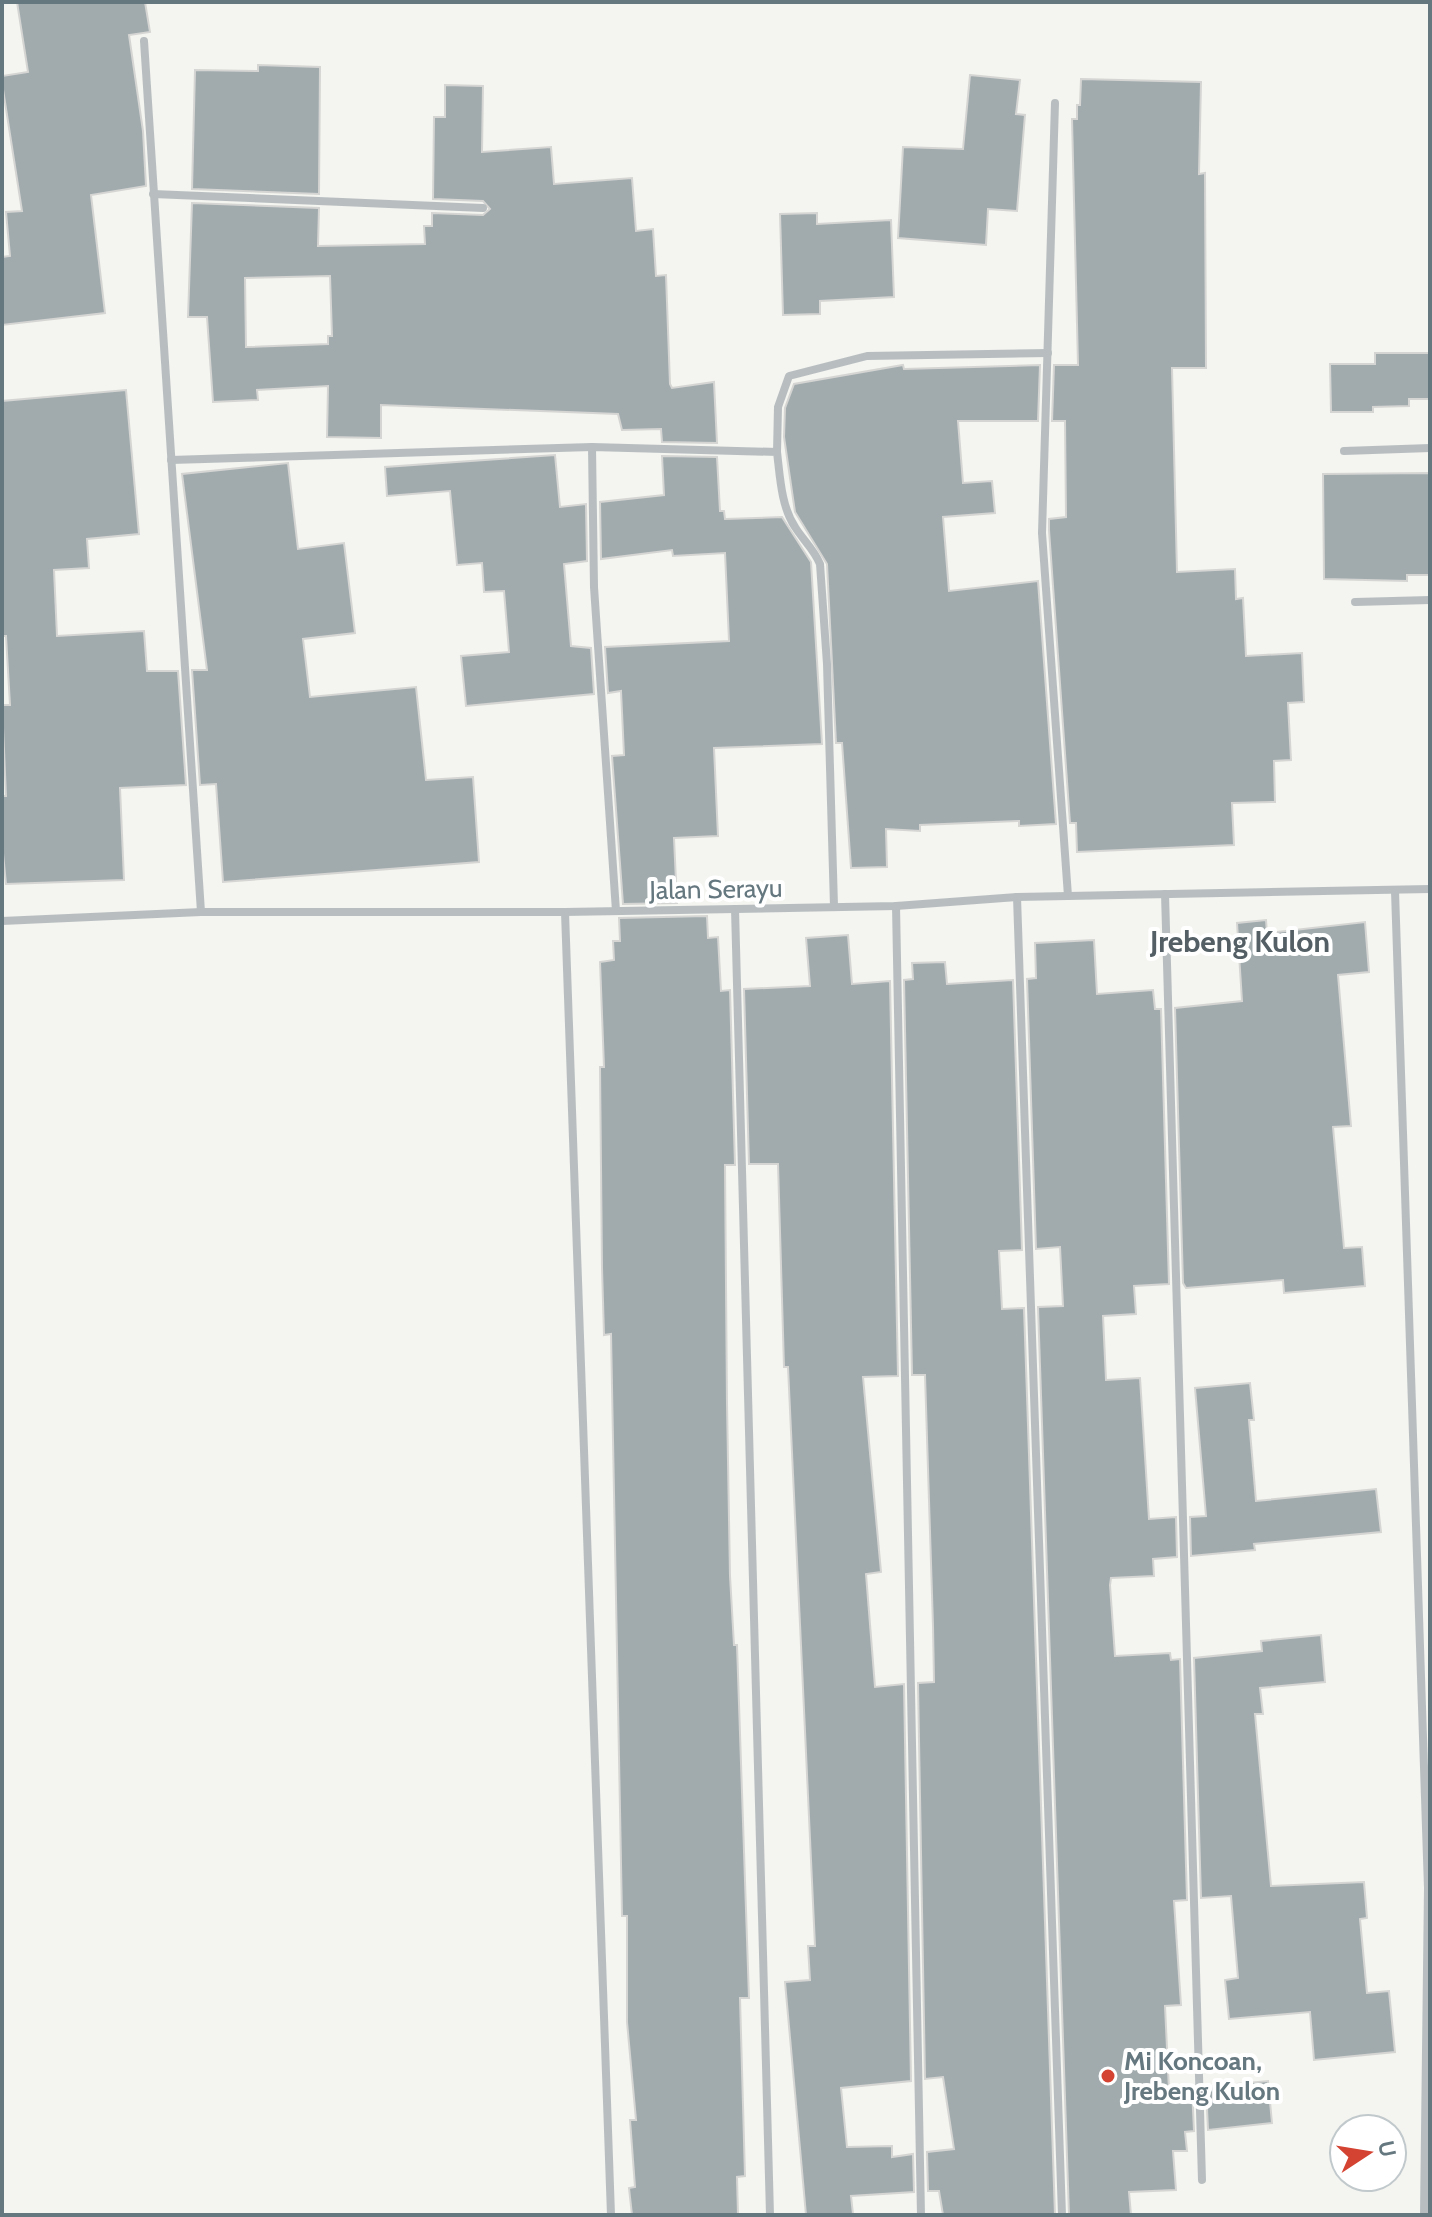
<svg xmlns="http://www.w3.org/2000/svg" width="1432" height="2217" font-family="Cabin,sans-serif">
  <style>
    .building { fill: #a1abae; stroke: #d5d5d3; stroke-width: 2; fill-rule: evenodd }
    .lines { fill: none; stroke-linecap: round; stroke-linejoin: round }
    .minor { stroke: #b8bec0; stroke-width: 8 }
    .poi-dot { fill: #d44231; stroke: #fff; stroke-width: 3 }
    .labels { text-anchor: middle; stroke-width: 8; stroke-linejoin: round; paint-order: stroke }
    .street-label { font-size: 26px; fill: #65777f; stroke: #fff }
    .poi-label { font-size: 26px; font-weight: bold; fill: #65777f; stroke: #fff; text-anchor: start }
    .quarter-label { font-size: 30px; font-weight: bold; fill: #535f65; stroke: #fff }
  </style>
  <rect width="100%" height="100%" fill="#f4f4f0"/>
  <g class="building">
    <path d="M 17,2 L 145,2 L 150,32 L 129,35 L 143,131 L 146,186 L 91,195 L 105,313 L 2,325 L 2,257 L 10,256 L 6,212 L 22,211 L 2,83 L 2,76 L 28,72 Z"/>
    <path d="M 258,65 L 320,67 L 319,194 L 192,189 L 195,70 L 258,71 Z"/>
    <path d="M 970,75 L 1020,80 L 1016,114 L 1025,115 L 1017,211 L 988,209 L 986,245 L 898,238 L 903,147 L 963,149 Z"/>
    <path d="M 1081,79 L 1201,82 L 1199,174 L 1205,173 L 1206,368 L 1172,368 L 1177,572 L 1235,569 L 1236,599 L 1243,598 L 1246,656 L 1302,653 L 1304,702 L 1288,703 L 1291,760 L 1274,761 L 1275,802 L 1232,803 L 1234,845 L 1077,852 L 1076,823 L 1070,823 L 1049,530 L 1049,519 L 1066,517 L 1065,421 L 1052,421 L 1054,365 L 1078,365 L 1072,119 L 1077,119 L 1077,105 L 1080,105 Z"/>
    <path d="M 445,85 L 483,86 L 482,152 L 551,147 L 554,184 L 632,178 L 636,231 L 653,229 L 656,276 L 666,275 L 670,384 L 672,388 L 714,382 L 717,443 L 662,442 L 661,429 L 622,430 L 618,414 L 381,405 L 381,438 L 327,437 L 328,386 L 257,390 L 258,400 L 213,402 L 207,317 L 188,317 L 192,203 L 319,208 L 318,246 L 425,244 L 424,226 L 432,226 L 432,213 L 483,215 L 490,209 L 483,201 L 433,199 L 434,117 L 445,117 ZM 330,276 L 332,336 L 328,336 L 328,344 L 246,347 L 245,278 Z"/>
    <path d="M 817,213 L 817,224 L 891,220 L 894,297 L 820,301 L 820,314 L 783,315 L 780,214 Z"/>
    <path d="M 1375,353 L 1430,353 L 1430,399 L 1409,399 L 1409,406 L 1373,407 L 1373,412 L 1331,412 L 1330,364 L 1375,364 Z"/>
    <path d="M 903,365 L 904,369 L 1040,365 L 1038,421 L 958,421 L 963,483 L 992,481 L 995,513 L 943,517 L 949,591 L 1038,581 L 1056,824 L 1019,826 L 1019,821 L 920,825 L 920,831 L 886,829 L 887,867 L 851,868 L 842,743 L 836,743 L 827,564 L 795,512 L 784,437 L 785,408 L 794,384 Z"/>
    <path d="M 126,390 L 139,534 L 87,539 L 89,568 L 54,570 L 57,636 L 144,631 L 147,671 L 178,671 L 186,785 L 120,788 L 124,880 L 6,884 L 2,843 L 2,796 L 6,796 L 2,705 L 10,705 L 6,636 L 2,636 L 2,401 Z"/>
    <path d="M 555,455 L 560,507 L 586,504 L 587,561 L 564,564 L 571,646 L 591,648 L 594,694 L 466,706 L 461,656 L 509,652 L 504,591 L 484,592 L 482,563 L 457,565 L 450,491 L 387,496 L 385,467 Z"/>
    <path d="M 662,456 L 717,457 L 720,511 L 724,511 L 725,519 L 782,517 L 811,562 L 822,744 L 714,748 L 718,836 L 674,838 L 677,903 L 623,904 L 612,756 L 624,755 L 621,691 L 608,693 L 605,647 L 729,641 L 725,553 L 673,556 L 672,550 L 601,559 L 600,502 L 664,495 Z"/>
    <path d="M 288,463 L 298,549 L 344,543 L 355,633 L 303,639 L 310,697 L 416,687 L 426,780 L 473,777 L 479,862 L 223,882 L 216,784 L 200,785 L 192,670 L 207,670 L 182,474 Z"/>
    <path d="M 1430,473 L 1430,575 L 1407,575 L 1407,581 L 1324,579 L 1323,474 Z"/>
    <path d="M 707,916 L 708,938 L 718,937 L 721,991 L 730,990 L 735,1165 L 725,1165 L 727,1403 L 730,1576 L 734,1645 L 737,1645 L 749,1998 L 740,1998 L 745,2176 L 737,2177 L 738,2215 L 632,2215 L 629,2188 L 635,2187 L 630,2120 L 636,2120 L 627,2022 L 627,1916 L 622,1916 L 611,1334 L 604,1335 L 602,1268 L 600,1067 L 604,1067 L 600,962 L 614,960 L 613,941 L 620,941 L 619,918 Z"/>
    <path d="M 1266,920 L 1267,933 L 1365,922 L 1369,972 L 1338,975 L 1351,1126 L 1333,1127 L 1344,1248 L 1362,1247 L 1365,1286 L 1284,1293 L 1283,1280 L 1186,1288 L 1183,1283 L 1175,1008 L 1242,1001 L 1237,923 Z"/>
    <path d="M 848,935 L 852,984 L 890,981 L 898,1376 L 863,1377 L 881,1572 L 866,1574 L 875,1687 L 904,1684 L 911,2081 L 841,2088 L 847,2147 L 892,2146 L 892,2157 L 913,2154 L 914,2192 L 851,2196 L 853,2214 L 806,2215 L 785,1982 L 810,1980 L 808,1946 L 815,1946 L 788,1367 L 784,1367 L 778,1164 L 749,1164 L 744,989 L 810,986 L 806,938 Z"/>
    <path d="M 1094,940 L 1097,994 L 1153,990 L 1155,1009 L 1161,1009 L 1169,1284 L 1134,1286 L 1136,1314 L 1103,1316 L 1106,1380 L 1140,1378 L 1149,1519 L 1176,1517 L 1177,1557 L 1153,1559 L 1154,1576 L 1111,1578 L 1110,1585 L 1115,1656 L 1170,1653 L 1171,1660 L 1180,1659 L 1187,1900 L 1174,1901 L 1181,2005 L 1165,2006 L 1169,2090 L 1192,2088 L 1194,2131 L 1185,2132 L 1187,2151 L 1173,2151 L 1176,2190 L 1129,2192 L 1131,2215 L 1069,2215 L 1038,1307 L 1063,1306 L 1060,1247 L 1036,1249 L 1027,979 L 1036,978 L 1035,943 Z"/>
    <path d="M 945,962 L 947,984 L 1013,980 L 1022,1250 L 999,1251 L 1002,1309 L 1024,1308 L 1055,2215 L 943,2215 L 939,2191 L 928,2191 L 927,2152 L 954,2149 L 943,2077 L 925,2079 L 918,1683 L 934,1682 L 933,1626 L 925,1375 L 912,1375 L 904,980 L 913,979 L 912,963 Z"/>
    <path d="M 1250,1383 L 1254,1420 L 1249,1420 L 1256,1501 L 1376,1489 L 1381,1532 L 1254,1544 L 1255,1550 L 1191,1556 L 1190,1517 L 1206,1516 L 1195,1388 Z"/>
    <path d="M 1321,1635 L 1325,1682 L 1260,1688 L 1263,1714 L 1255,1714 L 1271,1886 L 1364,1882 L 1367,1918 L 1360,1919 L 1367,1993 L 1389,1991 L 1395,2052 L 1314,2060 L 1310,2012 L 1229,2019 L 1225,1980 L 1238,1978 L 1231,1896 L 1201,1898 L 1194,1658 L 1262,1651 L 1261,1641 Z"/>
    <path d="M 1268,2081 L 1272,2123 L 1208,2130 L 1206,2087 Z"/>
  </g>
  <g class="lines">
    <g class="minor">
      <path d="M 144,41 L 201,912"/>
      <path d="M 1055,103 L 1042,533 L 1068,896"/>
      <path d="M 153,194 L 483,208"/>
      <path d="M 1344,451 L 1430,448"/>
      <path d="M 777,452 L 778,407 L 789,376 L 867,356 L 1048,353"/>
      <path d="M 171,460 L 592,447"/>
      <path d="M 1355,602 L 1430,600"/>
      <path d="M 1395,891 L 1428,1888 L 1424,2215"/>
      <path d="M 1165,894 L 1202,2180"/>
      <path d="M 1017,897 L 1062,2215"/>
      <path d="M 896,906 L 921,2215"/>
      <path d="M 735,909 L 770,2215"/>
      <path d="M 616,911 L 594,587 L 592,447 L 777,452 C 780,476 781,506 795,527 C 803,540 814,549 820,564 L 827,664 L 834,906"/>
      <path d="M 565,912 L 611,2215"/>
      <path d="M 2,921 L 201,912 L 565,912 L 896,906 L 1017,897 L 1430,889"/>
    </g>
  </g>
  <circle class="poi-dot" cx="1108" cy="2076" r="8"/>
  <g class="labels">
    <g class="street-label">
      <text transform="translate(716 889) rotate(-1)" y="9">Jalan Serayu</text>
    </g>
    <g class="poi-label">
      <text x="1124" y="2070">Mi Koncoan,<tspan x="1124" dy="30">Jrebeng Kulon</tspan></text>
    </g>
    <g class="quarter-label">
      <text x="1240" y="952">Jrebeng Kulon</text>
    </g>
  </g>
  <rect width="1432" height="2217" fill="none" stroke="#65777f" stroke-width="8"/>
  <g transform="translate(1368 2153) rotate(78)"><circle r="38" fill="#ffffff" stroke="#c1c9cc" stroke-width="2"/>
  <path d="M0-6L14 30L0 20L-14 30Z" fill="#d44231"/>
  <text y="-12" font-size="22" font-weight="bold" text-anchor="middle" fill="#65777f">U</text>
  </g>
</svg>
